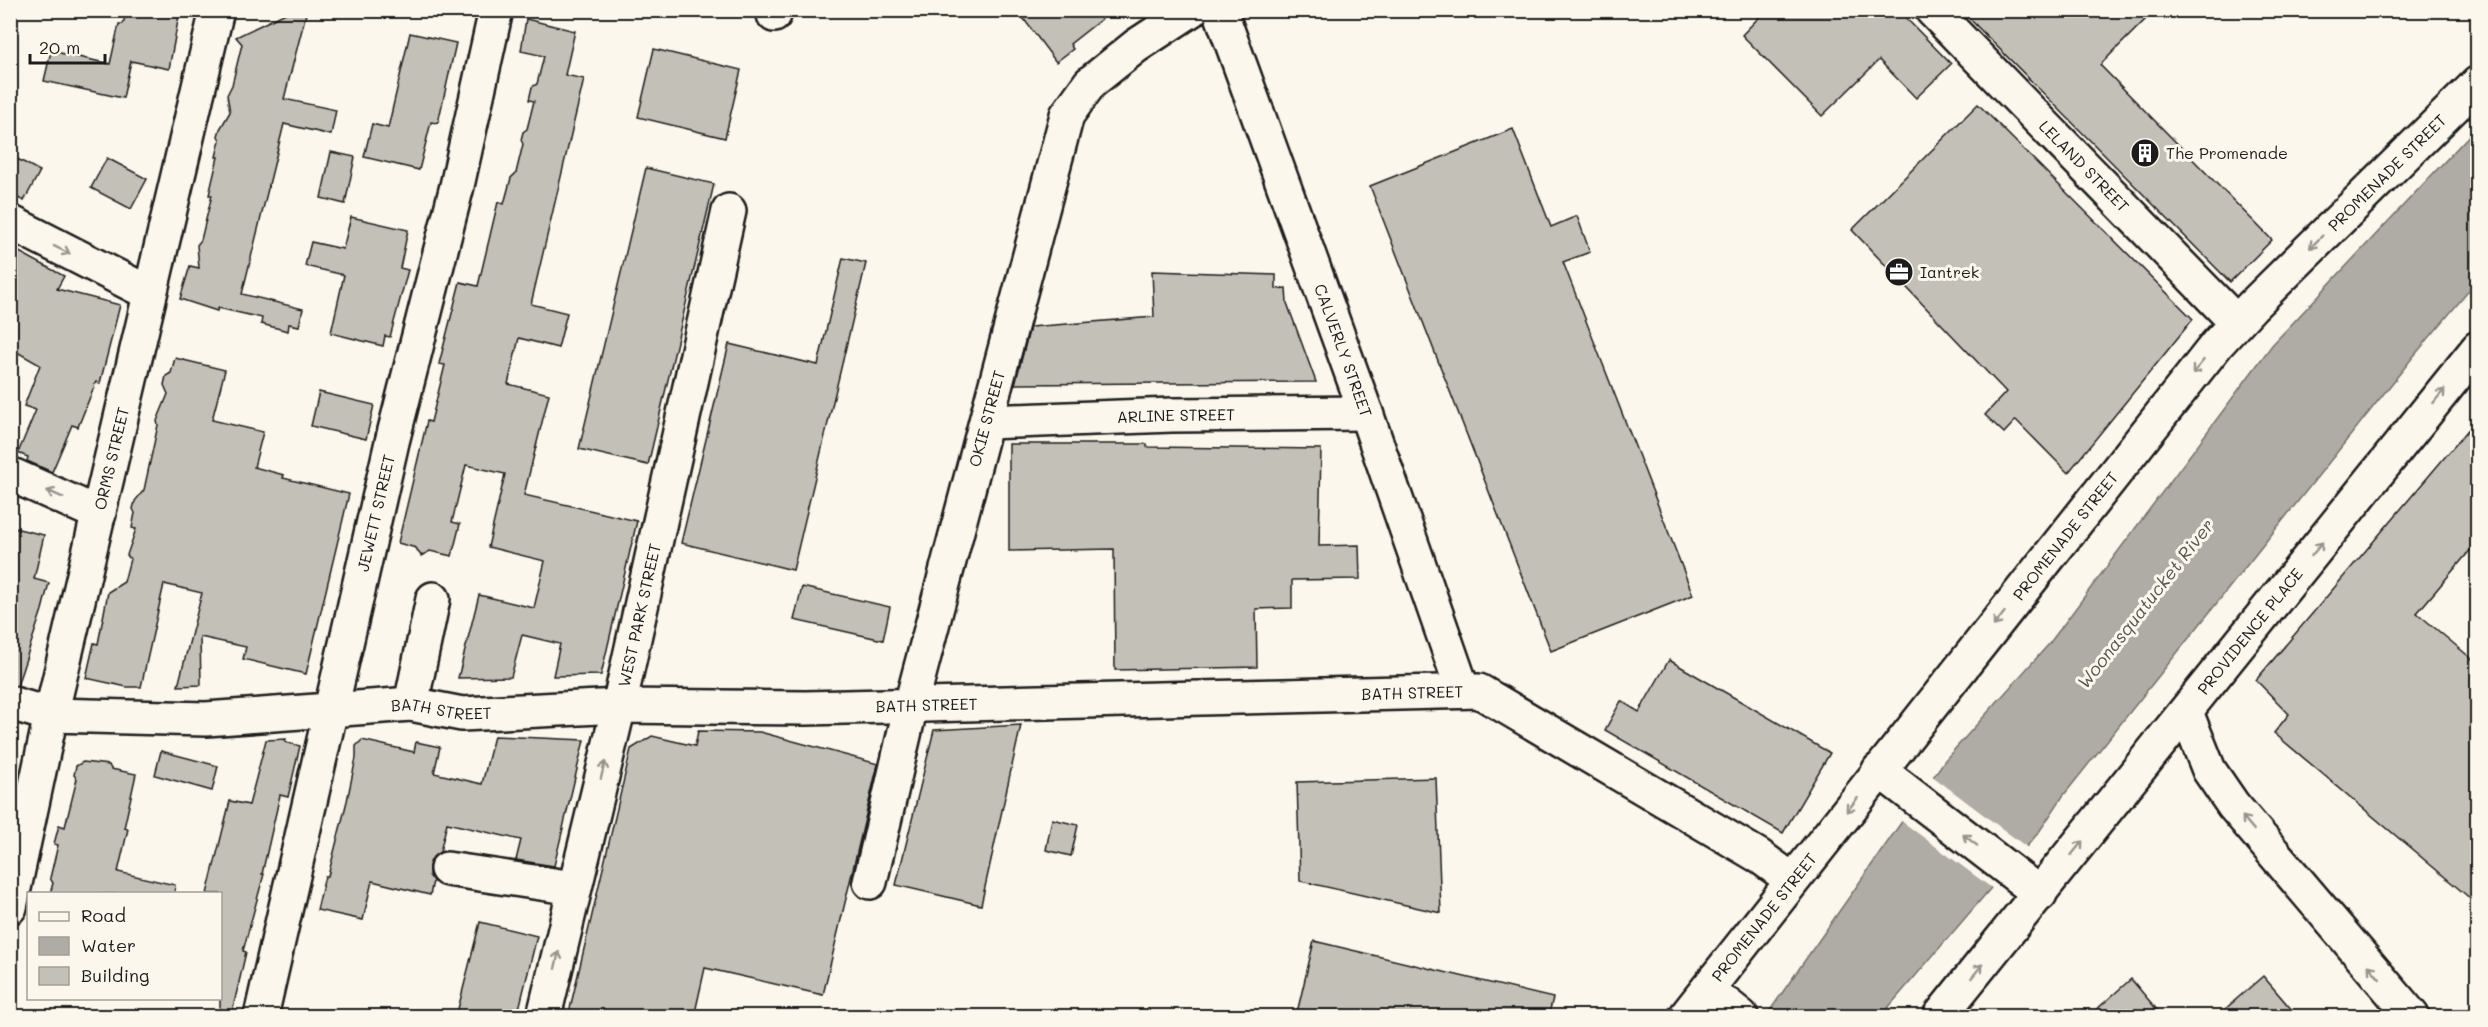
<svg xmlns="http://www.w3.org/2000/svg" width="2488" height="1027" font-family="Mali,sans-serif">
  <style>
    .water { fill: #afaca5; stroke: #74726e; stroke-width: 1.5 }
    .pier { fill: #fbf7ec }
    .building { fill: #c3c0b8; stroke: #1c1c1c; stroke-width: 1.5 }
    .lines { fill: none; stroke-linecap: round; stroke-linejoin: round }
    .minor-casing { stroke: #1c1c1c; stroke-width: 38 }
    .major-casing { stroke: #1c1c1c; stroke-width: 38 }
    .highway-casing { stroke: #1c1c1c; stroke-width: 38 }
    .minor { stroke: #fbf7ec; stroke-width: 33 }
    .major { stroke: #fbf7ec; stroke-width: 33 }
    .highway { stroke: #fbf7ec; stroke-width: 33 }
    .oneway { stroke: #97948e }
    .labels { text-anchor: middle; stroke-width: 6; stroke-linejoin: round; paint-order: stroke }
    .poi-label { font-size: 16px; fill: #1c1c1c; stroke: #fbf7ec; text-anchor: start }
    .street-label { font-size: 16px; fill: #1c1c1c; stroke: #fbf7ec }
    .water-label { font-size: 18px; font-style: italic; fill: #575653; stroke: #fbf7ec }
  </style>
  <rect width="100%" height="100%" fill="#fbf7ec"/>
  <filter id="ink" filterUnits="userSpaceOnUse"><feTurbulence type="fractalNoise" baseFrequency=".0167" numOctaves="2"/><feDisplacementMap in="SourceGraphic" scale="12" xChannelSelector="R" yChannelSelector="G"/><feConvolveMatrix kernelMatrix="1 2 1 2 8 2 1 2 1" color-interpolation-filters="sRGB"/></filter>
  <g filter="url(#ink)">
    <path class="water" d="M 2477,127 L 2477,281 L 2413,357 L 2063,796 L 2039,832 L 1881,1016 L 1766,1016 L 1945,760 L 2049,644 L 2272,345 Z"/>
    <path class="pier" d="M 1931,775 L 2029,849 L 1993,889 L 1900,820 Z"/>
    <g class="building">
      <path d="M 127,10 L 180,10 L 169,69 L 131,61 L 123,98 L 44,81 L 51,51 L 110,64 L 119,24 L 123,24 Z"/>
      <path d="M 292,10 L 307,10 L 284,99 L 336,110 L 331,135 L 284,124 L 242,294 L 303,309 L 299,326 L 289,324 L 288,331 L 261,324 L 262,318 L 218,308 L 217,311 L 180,299 L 190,266 L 199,268 L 197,245 L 201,240 L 212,195 L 209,195 L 218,157 L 216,157 L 220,140 L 218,136 L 220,129 L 230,112 L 227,95 L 232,85 L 242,44 L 236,37 Z"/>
      <path d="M 1017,10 L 1113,10 L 1070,44 L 1073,49 L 1056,62 Z"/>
      <path d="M 1766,10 L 1898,10 L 1951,64 L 1916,98 L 1879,60 L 1822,116 L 1742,35 Z"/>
      <path d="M 1961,10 L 2155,10 L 2100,65 L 2272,240 L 2230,282 Z"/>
      <path d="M 526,19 L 575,31 L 565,75 L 584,79 L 531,304 L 567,313 L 558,348 L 519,338 L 508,384 L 549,394 L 524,495 L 637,521 L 601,675 L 553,676 L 560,644 L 522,635 L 511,677 L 458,678 L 479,595 L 534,608 L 545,561 L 488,547 L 505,474 L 466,465 L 452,522 L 460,524 L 452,556 L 430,551 L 421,556 L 416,548 L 398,543 L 427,421 L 431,422 L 445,365 L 439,364 L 460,282 L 478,286 L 498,202 L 504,204 L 511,178 L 516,173 L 523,144 L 521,140 L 523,132 L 527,129 L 534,101 L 529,100 L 532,87 L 537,84 L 544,56 L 521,51 Z"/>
      <path d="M 410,33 L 456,43 L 438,123 L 431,122 L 419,170 L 364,157 L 372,124 L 388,128 Z"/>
      <path d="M 654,49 L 741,70 L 725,138 L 638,117 Z"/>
      <path d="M 1978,104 L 2193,319 L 2068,473 L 2016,420 L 2004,433 L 1985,415 L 2006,392 L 1852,230 Z"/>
      <path d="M 1513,129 L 1551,227 L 1577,216 L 1590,252 L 1563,262 L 1693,595 L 1551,651 L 1370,186 Z"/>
      <path d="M 331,152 L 355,157 L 345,204 L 321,198 Z"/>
      <path d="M 10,155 L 40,171 L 24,201 L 10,194 Z"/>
      <path d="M 107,158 L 147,179 L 131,209 L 91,188 Z"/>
      <path d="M 646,168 L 714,184 L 648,465 L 579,449 Z"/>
      <path d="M 351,217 L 408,230 L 400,268 L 408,270 L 390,337 L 385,336 L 383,346 L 331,333 L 344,275 L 305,266 L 311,242 L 343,249 Z"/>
      <path d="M 10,247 L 64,276 L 57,289 L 120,305 L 100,383 L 96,382 L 78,427 L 72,425 L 52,472 L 27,461 L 28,457 L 18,453 L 36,410 L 24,406 L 40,365 L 10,348 Z"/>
      <path d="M 843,258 L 866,263 L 793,570 L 681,543 L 729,344 L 818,365 Z"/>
      <path d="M 1152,271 L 1276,275 L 1276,289 L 1286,288 L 1287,303 L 1316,382 L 1015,384 L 1030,327 L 1154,317 Z"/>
      <path d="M 175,358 L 225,370 L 212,420 L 263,432 L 254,467 L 284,475 L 283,478 L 349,494 L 306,674 L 243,659 L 246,647 L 200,637 L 201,685 L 178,686 L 202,593 L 164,584 L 141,687 L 127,687 L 86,678 L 94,643 L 98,644 L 108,592 L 124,582 L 130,559 L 127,555 L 136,529 L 132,528 L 135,513 L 133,509 L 135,501 L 144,490 L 158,425 L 157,421 L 168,394 L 164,385 L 166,376 L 171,373 Z"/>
      <path d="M 319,392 L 374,405 L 366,439 L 311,426 Z"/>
      <path d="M 2478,418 L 2478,541 L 2417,613 L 2478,664 L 2478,905 L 2274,733 L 2289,714 L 2256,680 Z"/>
      <path d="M 1009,444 L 1147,444 L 1147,447 L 1321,449 L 1319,546 L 1359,545 L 1360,579 L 1292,580 L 1292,608 L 1256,609 L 1257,667 L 1115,670 L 1114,549 L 1009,551 Z"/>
      <path d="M 10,527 L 44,535 L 34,579 L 49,583 L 42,610 L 17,686 L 10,685 Z"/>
      <path d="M 802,587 L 890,607 L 883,640 L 794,620 Z"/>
      <path d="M 1669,660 L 1830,753 L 1783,833 L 1605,730 L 1621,701 L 1639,712 Z"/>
      <path d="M 1021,725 L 981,905 L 896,885 L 934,730 Z"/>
      <path d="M 698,731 L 760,732 L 878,764 L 823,995 L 705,968 L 694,1017 L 568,1017 L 631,749 L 652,736 L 695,746 Z"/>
      <path d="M 494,736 L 584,740 L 554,866 L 516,860 L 521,840 L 447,823 L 440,852 L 433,857 L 429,866 L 429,875 L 433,881 L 430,895 L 372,881 L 363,920 L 317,910 L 325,876 L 328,876 L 347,801 L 356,758 L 356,746 L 362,740 L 414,752 L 416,742 L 440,747 L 434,773 L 482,784 Z"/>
      <path d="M 286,739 L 285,742 L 300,746 L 288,797 L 280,795 L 262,874 L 264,874 L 243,951 L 246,952 L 231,1017 L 220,1017 L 220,894 L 207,894 L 230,801 L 249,805 L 266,740 Z"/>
      <path d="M 161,751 L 218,766 L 212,791 L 155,775 Z"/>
      <path d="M 83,762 L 109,765 L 111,769 L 136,774 L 124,828 L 128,829 L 118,872 L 175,885 L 174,894 L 50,894 L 53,883 L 50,878 L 58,845 L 54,844 L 59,825 L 65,827 L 77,779 L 74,775 L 76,766 Z"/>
      <path d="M 1436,778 L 1441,913 L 1300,881 L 1297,782 Z"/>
      <path d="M 1052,819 L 1078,825 L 1071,856 L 1046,850 Z"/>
      <path d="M 480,922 L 537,936 L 517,1017 L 456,1017 Z"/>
      <path d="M 1314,941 L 1553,998 L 1548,1017 L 1296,1017 Z"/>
      <path d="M 2263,976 L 2298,1017 L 2216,1017 Z"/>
      <path d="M 2131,979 L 2163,1017 L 2088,1017 Z"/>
    </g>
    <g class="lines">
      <g class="minor-casing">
        <g id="minor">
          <path id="s1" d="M 1220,10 L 1366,413 L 1463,691"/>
          <path id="s2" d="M 1932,10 L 2236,322"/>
          <path d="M 774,15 L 776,10"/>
          <path d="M 10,222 L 149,293"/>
          <path id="s3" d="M 987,422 L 1172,415 L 1366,413"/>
          <path d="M 10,474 L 99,514"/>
          <path id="s4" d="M 10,703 L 51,715 L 206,719 L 411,704 L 462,714 L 619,706 L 806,708 L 1479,691 L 1759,856 L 1792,880"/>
          <path d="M 411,704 L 433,599"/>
          <path d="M 447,869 L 574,888"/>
          <path id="s5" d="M 870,882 L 911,705 L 1067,115 L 1090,83 L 1136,46 L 1191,10"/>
          <path d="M 1726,1004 L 1741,1016"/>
          <path id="s6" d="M 261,1016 L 392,442 L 457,186 L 496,10"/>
          <path id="s7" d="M 544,1016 L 619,706 L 729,211"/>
        </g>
      </g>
      <g class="major-casing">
        <g id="major">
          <path d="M 1879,770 L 2040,894"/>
          <path id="s8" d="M 10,907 L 51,715 L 217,10"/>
          <path id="s9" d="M 1686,1016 L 2217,344 L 2252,306 L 2478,83"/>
          <path id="s10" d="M 1940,1016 L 2478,348"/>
        </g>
      </g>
      <g class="highway-casing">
        <path id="highway" d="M 2186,712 L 2209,770 L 2233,805 L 2412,1016"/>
      </g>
      <use href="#minor" class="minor"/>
      <use href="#major" class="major"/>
      <use href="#highway" class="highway"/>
    </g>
    <defs><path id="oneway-shaft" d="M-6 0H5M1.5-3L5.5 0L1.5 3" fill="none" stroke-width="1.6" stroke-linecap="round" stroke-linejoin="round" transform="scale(1.5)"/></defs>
    <g class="oneway">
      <use href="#oneway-shaft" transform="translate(2316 242) rotate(135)"/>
      <use href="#oneway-shaft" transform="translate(62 250) rotate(26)"/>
      <use href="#oneway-shaft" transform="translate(2198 367) rotate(129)"/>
      <use href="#oneway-shaft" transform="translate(2439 396) rotate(-51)"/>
      <use href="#oneway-shaft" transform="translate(55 494) rotate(-156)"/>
      <use href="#oneway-shaft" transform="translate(2317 549) rotate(-51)"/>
      <use href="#oneway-shaft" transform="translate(1999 619) rotate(128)"/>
      <use href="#oneway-shaft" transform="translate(603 770) rotate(-76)"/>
      <use href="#oneway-shaft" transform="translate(1852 805) rotate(129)"/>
      <use href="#oneway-shaft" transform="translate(2248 823) rotate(-130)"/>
      <use href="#oneway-shaft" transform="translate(1970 840) rotate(-142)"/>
      <use href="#oneway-shaft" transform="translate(2077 848) rotate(-51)"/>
      <use href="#oneway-shaft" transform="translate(557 960) rotate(-77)"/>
      <use href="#oneway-shaft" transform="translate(1977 971) rotate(-51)"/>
      <use href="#oneway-shaft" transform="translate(2374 972) rotate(-130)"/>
    </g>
  </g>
  <defs>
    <g id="building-disc" transform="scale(1.5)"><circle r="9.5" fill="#1c1c1c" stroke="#fbf7ec"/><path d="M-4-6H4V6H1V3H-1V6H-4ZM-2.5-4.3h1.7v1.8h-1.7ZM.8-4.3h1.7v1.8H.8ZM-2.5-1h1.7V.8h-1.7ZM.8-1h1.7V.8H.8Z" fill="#fff"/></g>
    <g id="office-disc" transform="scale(1.5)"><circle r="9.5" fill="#1c1c1c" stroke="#fbf7ec"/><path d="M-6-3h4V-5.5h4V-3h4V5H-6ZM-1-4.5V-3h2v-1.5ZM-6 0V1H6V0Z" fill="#fff"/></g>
  </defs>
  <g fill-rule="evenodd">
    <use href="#building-disc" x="2145" y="153"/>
    <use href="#office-disc" x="1899" y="272"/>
  </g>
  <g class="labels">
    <g class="poi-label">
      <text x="2166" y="159">The Promenade</text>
      <text x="1920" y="278">Iantrek</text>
    </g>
    <g class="street-label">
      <text dy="6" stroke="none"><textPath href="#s2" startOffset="218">LELAND STREET</textPath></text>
      <text dy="6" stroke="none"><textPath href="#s9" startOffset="1098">PROMENADE STREET</textPath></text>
      <text dy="6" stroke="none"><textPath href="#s1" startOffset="362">CALVERLY STREET</textPath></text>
      <text dy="6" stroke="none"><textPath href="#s3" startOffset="189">ARLINE STREET</textPath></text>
      <text dy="6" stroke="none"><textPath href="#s5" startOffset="478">OKIE STREET</textPath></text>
      <text dy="6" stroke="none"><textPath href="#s8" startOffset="460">ORMS STREET</textPath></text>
      <text dy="6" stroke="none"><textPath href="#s6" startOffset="516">JEWETT STREET</textPath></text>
      <text dy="6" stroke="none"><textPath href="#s9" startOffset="612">PROMENADE STREET</textPath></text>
      <text dy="6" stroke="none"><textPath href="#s7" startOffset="412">WEST PARK STREET</textPath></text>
      <text dy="6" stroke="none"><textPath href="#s10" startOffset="494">PROVIDENCE PLACE</textPath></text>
      <text dy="6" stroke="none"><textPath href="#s4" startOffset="1406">BATH STREET</textPath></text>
      <text dy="6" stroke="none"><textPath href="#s4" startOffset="920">BATH STREET</textPath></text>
      <text dy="6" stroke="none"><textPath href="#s4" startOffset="434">BATH STREET</textPath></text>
      <text dy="6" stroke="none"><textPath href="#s9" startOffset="126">PROMENADE STREET</textPath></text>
    </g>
    <g class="water-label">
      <text transform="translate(2146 604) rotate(-52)" y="6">Woonasquatucket River</text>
    </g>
  </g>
  <rect width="2488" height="1027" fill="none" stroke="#fbf7ec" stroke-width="36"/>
  <rect x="18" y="18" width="2452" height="991" fill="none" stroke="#1c1c1c" stroke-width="2" filter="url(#ink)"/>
  <rect x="27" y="892" width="195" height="108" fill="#fbf7ec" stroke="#a29f99" stroke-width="1.5"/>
  <rect x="39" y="912" width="30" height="9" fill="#fbf7ec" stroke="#a29f99" stroke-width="1.5"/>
  <text x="81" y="922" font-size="18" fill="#1c1c1c">Road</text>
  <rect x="39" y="937" width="30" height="18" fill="#afaca5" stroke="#a29f99" stroke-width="1.5"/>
  <text x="81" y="952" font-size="18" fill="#1c1c1c">Water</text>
  <rect x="39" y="967" width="30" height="18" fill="#c3c0b8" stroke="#a29f99" stroke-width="1.5"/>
  <text x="81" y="982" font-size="18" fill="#1c1c1c">Building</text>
  <path d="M30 54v9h75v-9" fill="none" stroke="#1c1c1c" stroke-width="3"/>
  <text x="39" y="54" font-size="18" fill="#1c1c1c" stroke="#fbf7ec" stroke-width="4.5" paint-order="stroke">20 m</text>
</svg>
